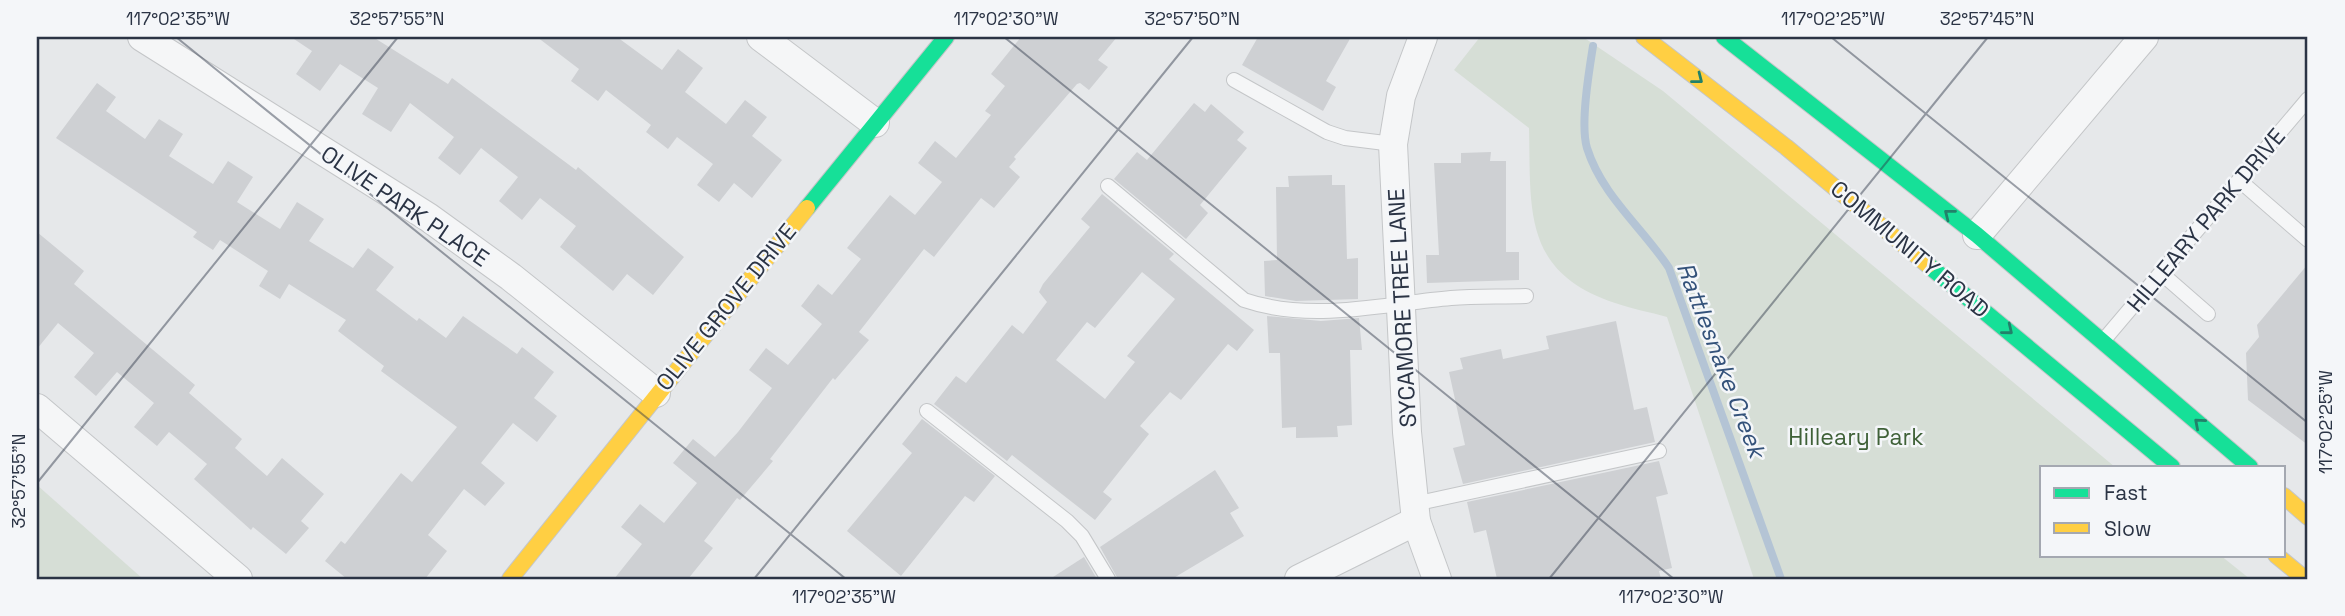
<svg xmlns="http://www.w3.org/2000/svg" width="2345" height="616" font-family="'Space Grotesk',sans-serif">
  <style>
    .green { fill: #d6ded6 }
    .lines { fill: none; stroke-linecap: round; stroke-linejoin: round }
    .stream { stroke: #b4c4d5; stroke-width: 8 }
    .building { fill: #ced0d3; fill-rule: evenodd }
    .lane-casing { stroke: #c4c6c8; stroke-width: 16 }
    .street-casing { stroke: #c4c6c8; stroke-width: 30 }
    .fast-casing { stroke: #c4c6c8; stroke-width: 18 }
    .slow-casing { stroke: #c4c6c8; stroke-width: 18 }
    .lane { stroke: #f5f6f7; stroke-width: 14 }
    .street { stroke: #f5f6f7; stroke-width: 28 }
    .fast { stroke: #16e098; stroke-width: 16 }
    .slow { stroke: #ffcf43; stroke-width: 16 }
    .oneway { stroke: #22816a }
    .ticks { fill: none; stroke: #2b3445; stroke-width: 2; stroke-opacity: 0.45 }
    .labels { text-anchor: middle; stroke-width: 5; stroke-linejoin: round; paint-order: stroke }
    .street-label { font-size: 23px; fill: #2b3445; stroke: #f4f6f9 }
    .park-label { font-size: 23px; fill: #3f6138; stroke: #f4f6f9 }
    .water-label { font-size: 24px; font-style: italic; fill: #34527a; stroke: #f4f6f9 }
    .neatline { fill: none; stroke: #2b3445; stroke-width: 2.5 }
    .ticks-label { font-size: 18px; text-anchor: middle; fill: #2b3445 }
  </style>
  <rect width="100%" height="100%" fill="#e6e8ea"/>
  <g class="green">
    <path d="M 1480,37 L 1583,37 L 1663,91 L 2115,467 L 2042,467 L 2042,555 L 2220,555 L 2250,579 L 1754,579 L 1667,317 C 1650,312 1632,309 1615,303 C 1522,272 1531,210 1529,128 L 1454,70 Z"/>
    <path d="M 37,485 L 143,579 L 37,579 Z"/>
  </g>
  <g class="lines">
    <path class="stream" d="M 1593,46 C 1589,71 1580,125 1587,148 C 1602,196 1643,228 1669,268 L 1781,579"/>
  </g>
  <g class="building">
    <path d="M 291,37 L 373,37 L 448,84 L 452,78 L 576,170 L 578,167 L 684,257 L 653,295 L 627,274 L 613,291 L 560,247 L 576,226 L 540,198 L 522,220 L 499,201 L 518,177 L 481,148 L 460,175 L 438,158 L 454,137 L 410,103 L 391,132 L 362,114 L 378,88 L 340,64 L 320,91 L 296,74 L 312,51 Z"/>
    <path d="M 537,37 L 617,37 L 662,70 L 678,49 L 703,68 L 685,92 L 726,124 L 745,100 L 767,117 L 752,136 L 782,160 L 752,198 L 734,183 L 719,202 L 697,185 L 713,164 L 677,137 L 668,149 L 646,132 L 651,125 L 606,90 L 598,101 L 571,81 L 579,69 Z"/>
    <path d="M 1021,37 L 1117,37 L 1098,60 L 1108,67 L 1089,90 L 1080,83 L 1077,84 L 1014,157 L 1016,159 L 1009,167 L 1020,177 L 994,208 L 981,198 L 934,257 L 924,249 L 859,332 L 869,340 L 835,380 L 833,378 L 770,459 L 773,461 L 740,500 L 737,498 L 704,541 L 713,548 L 688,579 L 614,579 L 642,544 L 621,527 L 640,504 L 664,523 L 697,483 L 673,463 L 693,439 L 715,457 L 738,432 L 772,388 L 749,370 L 766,348 L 788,365 L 822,324 L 801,306 L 818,284 L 832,295 L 861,259 L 847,248 L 890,195 L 915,215 L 942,182 L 918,163 L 935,141 L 956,158 L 991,115 L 985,111 L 1005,86 L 991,74 Z"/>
    <path d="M 1258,37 L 1351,37 L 1326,81 L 1336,87 L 1323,111 L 1242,65 Z"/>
    <path d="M 97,83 L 116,97 L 106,111 L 145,139 L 159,119 L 183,134 L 169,156 L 213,184 L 228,161 L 253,177 L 237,202 L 280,229 L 297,202 L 324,219 L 309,241 L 353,268 L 368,248 L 394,267 L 376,290 L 417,321 L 419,318 L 446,338 L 463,316 L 517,354 L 522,347 L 554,372 L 534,398 L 557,416 L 537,442 L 513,423 L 481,463 L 505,483 L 485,506 L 464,489 L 428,535 L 447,551 L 425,579 L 347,579 L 325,561 L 341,541 L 345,544 L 401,473 L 412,482 L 457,427 L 381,371 L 384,366 L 338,331 L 346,320 L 289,284 L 280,299 L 259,286 L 268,271 L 220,240 L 213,250 L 193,237 L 197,232 L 56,138 Z"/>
    <path d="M 1194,103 L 1205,112 L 1211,104 L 1244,132 L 1237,140 L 1247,148 L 1200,205 L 1208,213 L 1186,239 L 1114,179 L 1137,152 L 1147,160 Z"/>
    <path d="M 1491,152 L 1490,161 L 1506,161 L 1506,252 L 1519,252 L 1519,280 L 1427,283 L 1426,255 L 1439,255 L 1434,163 L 1461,163 L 1461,153 Z"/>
    <path d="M 1332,175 L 1332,185 L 1345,185 L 1347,259 L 1358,258 L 1358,299 L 1296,301 L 1265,296 L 1264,261 L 1277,260 L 1276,187 L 1289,187 L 1288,176 Z"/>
    <path d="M 1102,194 L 1174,254 L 1169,259 L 1254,330 L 1237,351 L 1228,344 L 1181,400 L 1170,392 L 1140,426 L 1149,434 L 1103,492 L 1112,499 L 1095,520 L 1012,455 L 1007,461 L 934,404 L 956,376 L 966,383 L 1012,325 L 1023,334 L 1047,302 L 1039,292 L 1043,284 L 1090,227 L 1081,219 ZM 1142,272 L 1175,299 L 1127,356 L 1135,362 L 1105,399 L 1056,360 L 1087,322 L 1095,328 Z"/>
    <path d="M 37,232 L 84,271 L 74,284 L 195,385 L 189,393 L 242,439 L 235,448 L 267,476 L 282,458 L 324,494 L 301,521 L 309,528 L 286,554 L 253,527 L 251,530 L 194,479 L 207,464 L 169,432 L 157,446 L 134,427 L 154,403 L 117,372 L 96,396 L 74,377 L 94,353 L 58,323 L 37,349 Z"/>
    <path d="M 2308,264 L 2308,445 L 2248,400 L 2246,353 L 2259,337 L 2257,325 Z"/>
    <path d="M 1267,316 L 1321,321 L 1359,318 L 1362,350 L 1350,350 L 1352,425 L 1337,426 L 1338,437 L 1296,438 L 1296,427 L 1282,428 L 1280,353 L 1269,353 Z"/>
    <path d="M 1616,321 L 1634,410 L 1647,407 L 1655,442 L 1463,484 L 1453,448 L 1465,445 L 1449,372 L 1463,369 L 1460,358 L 1501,349 L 1503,359 L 1549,349 L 1546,336 Z"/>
    <path d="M 922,419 L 995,476 L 974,502 L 965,496 L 901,576 L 847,531 L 912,453 L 902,444 Z"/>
    <path d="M 1659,461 L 1668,494 L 1656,497 L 1672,568 L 1659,571 L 1661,579 L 1497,579 L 1486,530 L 1474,533 L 1467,502 Z"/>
    <path d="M 1215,470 L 1239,508 L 1230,513 L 1244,536 L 1172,579 L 1118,579 L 1100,547 Z"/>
    <path d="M 1084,557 L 1097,579 L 1050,579 Z"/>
  </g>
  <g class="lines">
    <g class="lane-casing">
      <g id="lane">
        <path d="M 1234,80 L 1327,132 L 1345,138 L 1393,144"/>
        <path d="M 2239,180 L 2308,240"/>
        <path d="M 1108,186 L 1244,300 C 1311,323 1383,304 1451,298 C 1476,296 1501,297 1526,296"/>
        <path d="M 2161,273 L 2208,314"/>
        <path d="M 2103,341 L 2308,99"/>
        <path d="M 927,411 L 1067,521 L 1082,536 L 1108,579"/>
        <path d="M 1414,504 L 1659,451"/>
      </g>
    </g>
    <g class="street-casing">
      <g id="street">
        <path d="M 142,37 L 428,217 L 511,277 L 656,393"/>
        <path d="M 761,37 L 875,123"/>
        <path d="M 1423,37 L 1401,96 L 1393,144 L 1407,432 L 1416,521 L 1437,579"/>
        <path d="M 1977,235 L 2144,37"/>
        <path d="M 37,408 L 238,579"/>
        <path d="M 1299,579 L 1416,521"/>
      </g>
    </g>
    <g class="fast-casing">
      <g id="fast">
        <path d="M 1724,37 L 1977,235 L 2250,467"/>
        <path d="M 807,208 L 946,37"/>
        <path d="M 1928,265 L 2172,467"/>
      </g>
    </g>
    <g class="slow-casing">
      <g id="slow">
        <path d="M 1644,37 L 1786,147 L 1928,265"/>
        <path d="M 2284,496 L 2308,517"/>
        <path d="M 2276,555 L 2305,579"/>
        <path d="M 510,579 L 807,208"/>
      </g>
    </g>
    <use href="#lane" class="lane"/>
    <use href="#street" class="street"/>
    <use href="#fast" class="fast"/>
    <use href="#slow" class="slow"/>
  </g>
  <defs><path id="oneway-chevron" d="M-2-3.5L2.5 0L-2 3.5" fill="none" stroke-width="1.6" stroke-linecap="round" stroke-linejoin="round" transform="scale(1.75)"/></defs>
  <g class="oneway">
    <use href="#oneway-chevron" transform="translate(1698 79) rotate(38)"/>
    <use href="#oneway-chevron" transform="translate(1949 214) rotate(-142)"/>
    <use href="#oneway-chevron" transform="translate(2008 330) rotate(39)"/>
    <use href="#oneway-chevron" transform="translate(2199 423) rotate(-139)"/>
  </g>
  <path class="ticks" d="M 176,37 L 846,579M 1004,37 L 1674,579M 1831,37 L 2308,423M 37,483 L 398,37M 754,579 L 1193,37M 1549,579 L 1988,37"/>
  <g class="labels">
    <g class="street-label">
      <text transform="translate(405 206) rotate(34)" y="8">OLIVE PARK PLACE</text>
      <text transform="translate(2206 220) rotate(-50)" y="8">HILLEARY PARK DRIVE</text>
      <text transform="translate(1910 249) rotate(40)" y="8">COMMUNITY ROAD</text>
      <text transform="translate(726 307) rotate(-51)" y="8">OLIVE GROVE DRIVE</text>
      <text transform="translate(1402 308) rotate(-93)" y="8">SYCAMORE TREE LANE</text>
    </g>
    <g class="park-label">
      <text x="1856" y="445">Hilleary Park</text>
    </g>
    <g class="water-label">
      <text transform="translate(1721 360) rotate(69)" y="8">Rattlesnake Creek</text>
    </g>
  </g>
  <rect width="2345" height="616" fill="none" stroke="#f4f6f9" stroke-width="77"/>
  <rect x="2040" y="466" width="245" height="91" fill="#f4f6f9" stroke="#a4a8b1" stroke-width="2"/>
  <rect x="2054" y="488" width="35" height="10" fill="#16e098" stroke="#a4a8b1" stroke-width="2"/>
  <text x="2104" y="500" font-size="21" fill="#2b3445">Fast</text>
  <rect x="2054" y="523" width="35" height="10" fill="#ffcf43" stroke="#a4a8b1" stroke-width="2"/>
  <text x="2104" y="536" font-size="21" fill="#2b3445">Slow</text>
  <rect x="38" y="38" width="2268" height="540" class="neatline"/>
  <g class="ticks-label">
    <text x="178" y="25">117°02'35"W</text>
    <text x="397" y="25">32°57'55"N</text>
    <text x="1006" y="25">117°02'30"W</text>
    <text x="1192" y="25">32°57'50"N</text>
    <text x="1833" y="25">117°02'25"W</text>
    <text x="1987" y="25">32°57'45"N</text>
    <text transform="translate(2326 422) rotate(-90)" y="6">117°02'25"W</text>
    <text transform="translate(19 481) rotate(-90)" y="6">32°57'55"N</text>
    <text x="844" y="603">117°02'35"W</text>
    <text x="1671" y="603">117°02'30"W</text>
  </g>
</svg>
